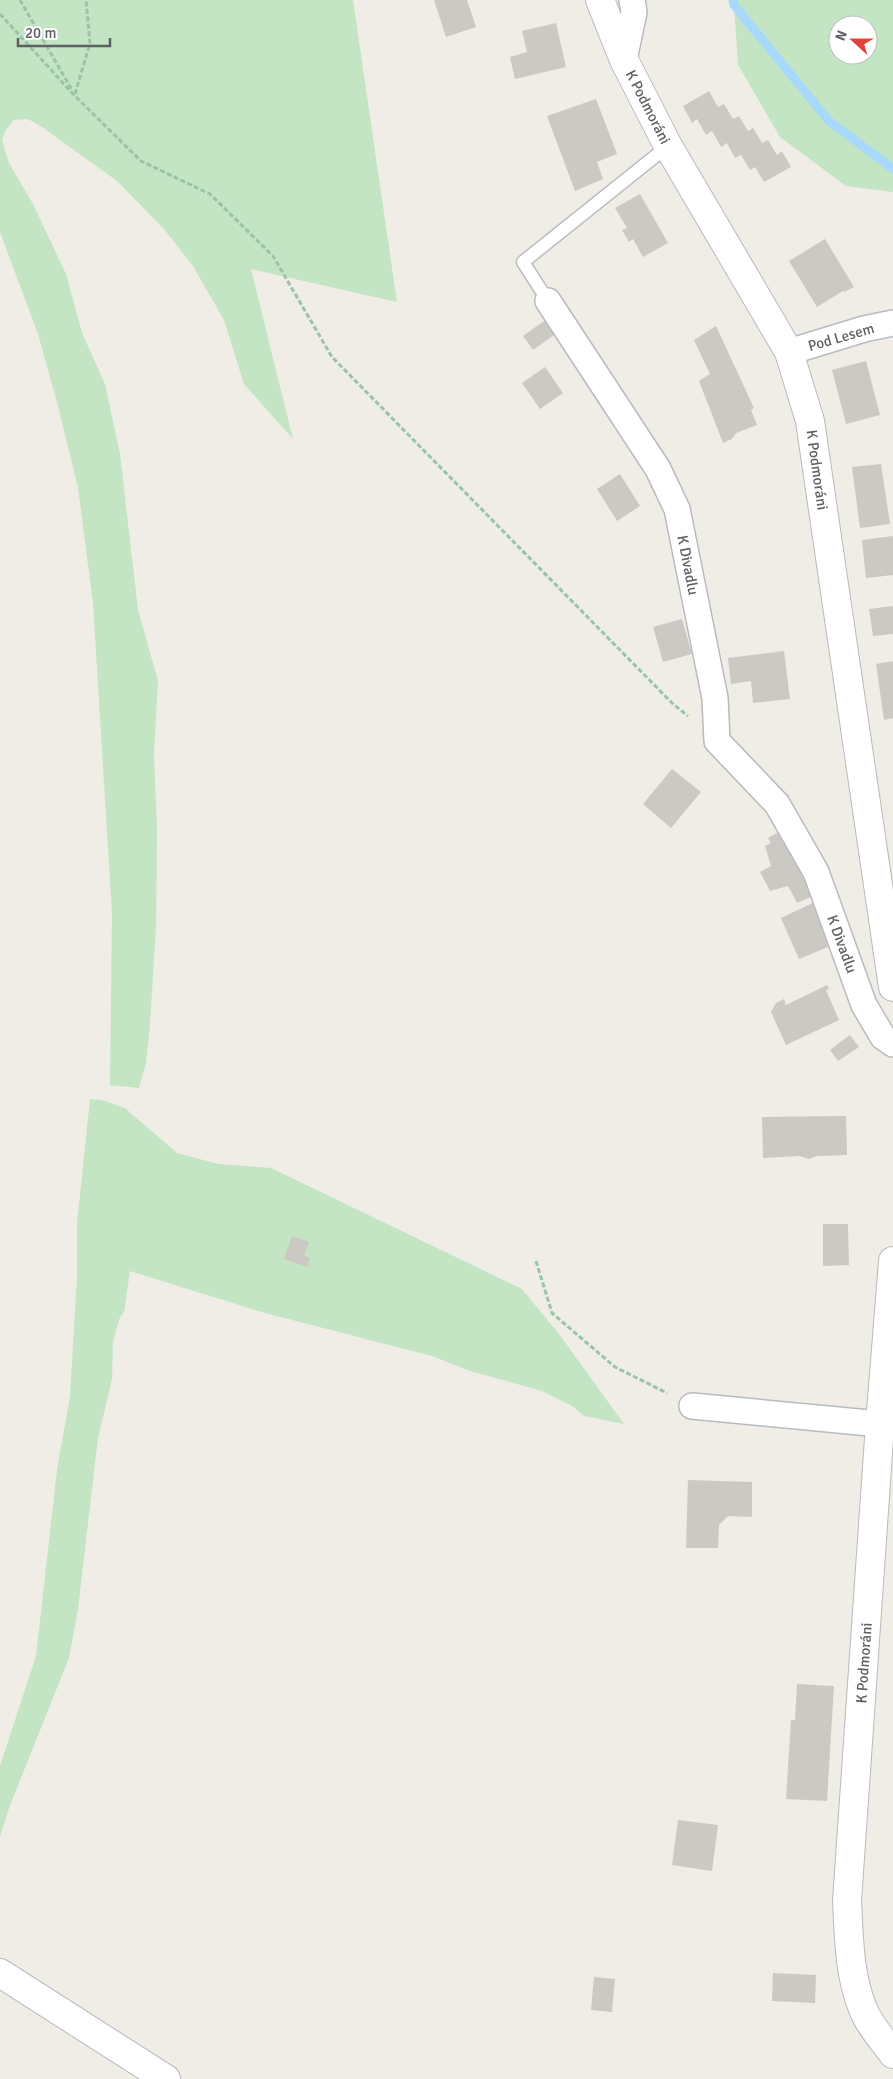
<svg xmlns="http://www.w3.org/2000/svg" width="893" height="2079" font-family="Signika,sans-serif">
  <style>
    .green { fill: #c3e5c3; fill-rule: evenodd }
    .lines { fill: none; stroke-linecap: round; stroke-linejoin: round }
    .stream { stroke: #a8d9fc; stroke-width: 9 }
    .building { fill: #ccc9c4 }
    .lane-casing { stroke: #b8bbbf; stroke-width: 15 }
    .street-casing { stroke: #b8bbbf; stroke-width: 28 }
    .secondary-casing { stroke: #b7babf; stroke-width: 30 }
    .path { stroke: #9ac4a6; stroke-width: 3; stroke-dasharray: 5 2.5; stroke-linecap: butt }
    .lane { stroke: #fff; stroke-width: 12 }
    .street { stroke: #fff; stroke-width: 25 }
    .secondary { stroke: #fff; stroke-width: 28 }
    .labels { text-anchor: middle; stroke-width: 4; stroke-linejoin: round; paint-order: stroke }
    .street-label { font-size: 15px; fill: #5d6165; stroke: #fff }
  </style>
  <rect width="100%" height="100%" fill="#efede5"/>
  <g class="green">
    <path d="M 0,0 L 353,0 L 397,302 L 251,269 L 293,439 L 244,384 L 224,320 L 193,266 L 163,228 L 117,181 L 42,127 L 28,119 L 14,120 L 5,131 L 2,140 L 9,163 L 33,204 L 66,274 L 82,333 L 105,384 L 120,454 L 138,610 L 158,681 L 154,753 L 157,830 L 156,926 L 150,1024 L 146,1063 L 139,1088 L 110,1085 L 112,913 L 93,603 L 78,488 L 58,406 L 38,334 L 0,232 Z"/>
    <path d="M 736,0 L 893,0 L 893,192 L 846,186 L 780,137 L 738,65 L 734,5 ZM 838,25 L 868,25 L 868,55 L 838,55 Z"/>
    <path d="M 90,1099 L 102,1100 L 125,1108 L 177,1153 L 218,1164 L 271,1168 L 522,1289 L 559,1334 L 624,1424 L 584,1416 L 572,1406 L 542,1391 L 470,1371 L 432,1356 L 265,1313 L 130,1271 L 124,1312 L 120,1317 L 113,1341 L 112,1379 L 98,1438 L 78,1609 L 69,1658 L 9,1808 L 0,1837 L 0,1766 L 36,1656 L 57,1470 L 70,1396 L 77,1277 L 77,1224 Z"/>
  </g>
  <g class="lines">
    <path class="stream" d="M 733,0 L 734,5 L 829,121 L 893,169"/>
  </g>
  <g class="building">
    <path d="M 434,0 L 467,0 L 476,27 L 446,37 Z"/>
    <path d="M 556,23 L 566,67 L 515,79 L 510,57 L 527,52 L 522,31 Z"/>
    <path d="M 709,91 L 718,107 L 724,104 L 733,119 L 739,116 L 748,131 L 753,128 L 762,143 L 768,140 L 777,155 L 782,151 L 791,167 L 764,182 L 755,167 L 750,170 L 741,155 L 735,158 L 727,143 L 721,147 L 712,131 L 706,135 L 697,119 L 692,123 L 683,106 Z"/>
    <path d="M 596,99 L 617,154 L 597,162 L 603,179 L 575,191 L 547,116 Z"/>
    <path d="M 640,194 L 668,243 L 643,257 L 633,239 L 629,242 L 622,230 L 627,228 L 615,208 Z"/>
    <path d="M 825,239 L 854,287 L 844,292 L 843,291 L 817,307 L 789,261 Z"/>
    <path d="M 544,321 L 554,335 L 533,350 L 523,336 Z"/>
    <path d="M 716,326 L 754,408 L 751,410 L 757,425 L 736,433 L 732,439 L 723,443 L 699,381 L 710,374 L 694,340 Z"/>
    <path d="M 866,361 L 880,415 L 846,424 L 832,370 Z"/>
    <path d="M 545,367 L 563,393 L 540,409 L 522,383 Z"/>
    <path d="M 881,464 L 890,524 L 860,528 L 852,467 Z"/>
    <path d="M 620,474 L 640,506 L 617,521 L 597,489 Z"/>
    <path d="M 893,536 L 893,575 L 866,578 L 862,540 Z"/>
    <path d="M 893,606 L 893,634 L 873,636 L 869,609 Z"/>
    <path d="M 682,619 L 692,654 L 663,662 L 653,627 Z"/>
    <path d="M 784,651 L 790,699 L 753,703 L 751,681 L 731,684 L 728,658 Z"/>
    <path d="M 893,661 L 893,718 L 884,720 L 876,664 Z"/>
    <path d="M 672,769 L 701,792 L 671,828 L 643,804 Z"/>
    <path d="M 782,830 L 815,895 L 797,903 L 788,886 L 770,891 L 760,872 L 771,866 L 765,846 L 771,843 L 768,838 Z"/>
    <path d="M 817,901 L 835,944 L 799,959 L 781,918 Z"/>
    <path d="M 827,985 L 829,989 L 826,990 L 839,1020 L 786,1045 L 771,1012 L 776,1003 L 784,999 L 786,1005 Z"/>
    <path d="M 850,1035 L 859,1047 L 838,1061 L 830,1050 Z"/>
    <path d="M 846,1116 L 847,1155 L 817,1156 L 809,1159 L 800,1156 L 763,1158 L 762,1117 Z"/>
    <path d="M 823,1224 L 848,1224 L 849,1265 L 823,1266 Z"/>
    <path d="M 292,1236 L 309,1242 L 304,1256 L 310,1258 L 307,1267 L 284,1259 Z"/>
    <path d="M 688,1480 L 752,1482 L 752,1517 L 728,1516 L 719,1525 L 718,1548 L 686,1548 Z"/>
    <path d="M 797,1684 L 834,1686 L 827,1801 L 786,1799 L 791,1720 L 795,1720 Z"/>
    <path d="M 678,1820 L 718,1825 L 712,1871 L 672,1865 Z"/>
    <path d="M 773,1973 L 816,1975 L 815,2003 L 772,2001 Z"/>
    <path d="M 594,1977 L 615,1979 L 612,2012 L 591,2010 Z"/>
  </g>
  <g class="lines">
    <g class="lane-casing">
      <path id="lane" d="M 548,301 L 523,262 L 668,146"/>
    </g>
    <g class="street-casing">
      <g id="street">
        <path d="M 624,60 L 634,12 L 632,0"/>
        <path d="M 548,301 L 658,469 L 677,509 L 715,698 L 717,741 L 777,804 L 816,872 L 864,1005 L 883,1037 L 893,1044"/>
        <path d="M 789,352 L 864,329 L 893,323"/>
        <path d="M 692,1406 L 880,1424"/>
      </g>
    </g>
    <g class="secondary-casing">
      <g id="secondary">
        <path d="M 600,0 L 624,60 L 668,146 L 789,352 L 810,421 L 893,987"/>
        <path d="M 893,1261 L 880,1424 L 847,1901 C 849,1938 849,1975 863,2009 C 869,2025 883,2040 893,2054"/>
        <path d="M 0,1973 L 166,2079"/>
      </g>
    </g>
    <g class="path">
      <path d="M 20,0 L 72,90"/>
      <path d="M 0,14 L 74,95 L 141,161 L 210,194 L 273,256 L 332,357 L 673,704 L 688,716"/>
      <path d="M 75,94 L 90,43 L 86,0"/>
      <path d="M 536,1261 L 552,1313 L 615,1367 L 667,1393"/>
    </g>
    <use href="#lane" class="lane"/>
    <use href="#street" class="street"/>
    <use href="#secondary" class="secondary"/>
  </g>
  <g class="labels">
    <g class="street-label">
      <text transform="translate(648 107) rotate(63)" y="5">K Podmoráni</text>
      <text transform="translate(841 337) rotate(-16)" y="5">Pod Lesem</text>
      <text transform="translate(817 470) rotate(82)" y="5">K Podmoráni</text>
      <text transform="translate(688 565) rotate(79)" y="5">K Divadlu</text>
      <text transform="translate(842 944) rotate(70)" y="5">K Divadlu</text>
      <text transform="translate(864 1663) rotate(-86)" y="5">K Podmoráni</text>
    </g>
  </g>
  <g transform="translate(853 40) rotate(291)"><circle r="24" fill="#ffffff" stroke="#bec0c1"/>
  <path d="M0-4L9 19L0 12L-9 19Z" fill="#e34237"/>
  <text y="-8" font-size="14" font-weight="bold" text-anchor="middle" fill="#5d6165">N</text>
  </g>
  <path d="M18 38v8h92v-8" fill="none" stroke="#5d6165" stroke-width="2.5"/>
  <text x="25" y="38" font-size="15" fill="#5d6165" stroke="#ffffff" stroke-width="4" paint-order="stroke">20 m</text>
</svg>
